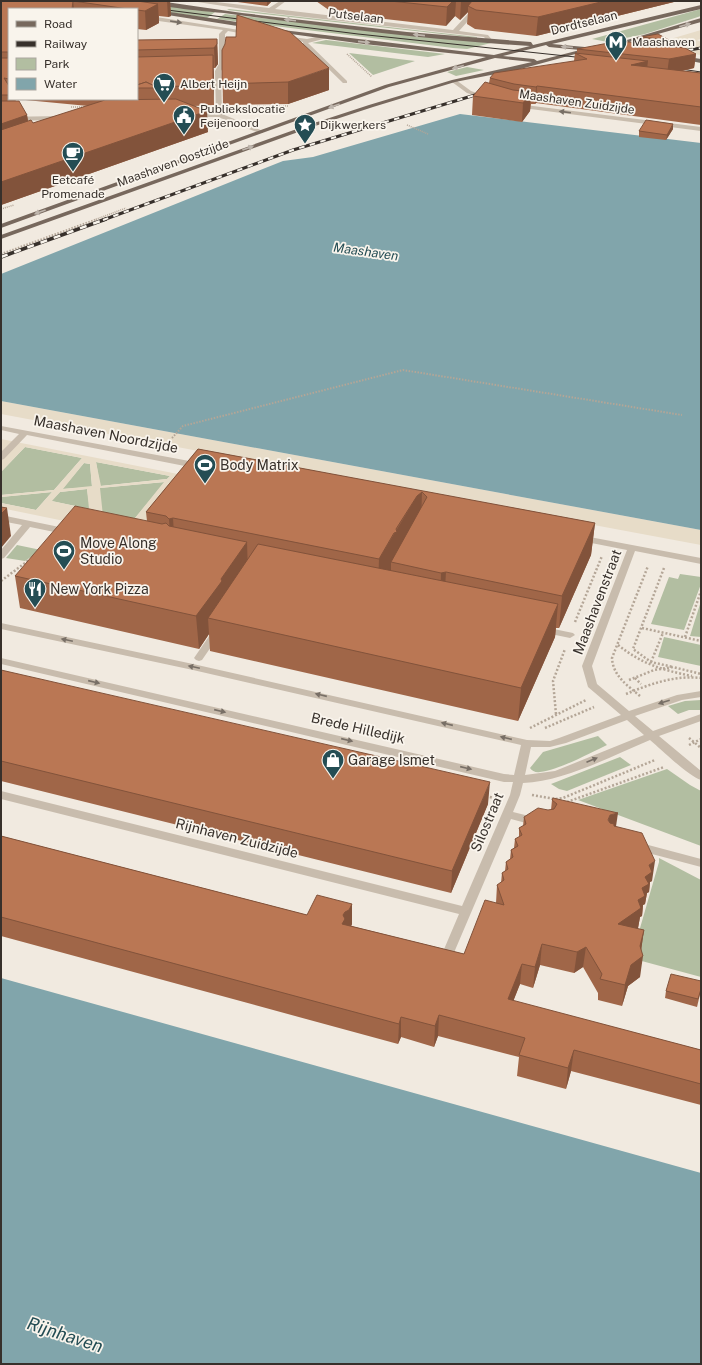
<svg xmlns="http://www.w3.org/2000/svg" width="702" height="1365" font-family="'Public Sans',sans-serif">
  <style>
    .green { fill: #b2bea1 }
    .plaza { fill: #e7dcc8; fill-rule: evenodd }
    .water { fill: #81a5ab }
    .lines { fill: none; stroke-linecap: round; stroke-linejoin: round }
    .path-far2 { stroke: #b4a697; stroke-width: 1.5; stroke-dasharray: 1 1; stroke-linecap: butt }
    .path-far1 { stroke: #b4a697; stroke-width: 2; stroke-dasharray: 1.5 1.5; stroke-linecap: butt }
    .path { stroke: #b4a697; stroke-width: 2.5; stroke-dasharray: 2 2; stroke-linecap: butt }
    .minor { fill: #c8bcad; fill-rule: evenodd }
    .major { fill: #77685d; fill-rule: evenodd }
    .tram { stroke: #37302b; stroke-width: 1 }
    .rail-far1-casing { stroke: #37302b; stroke-width: 3 }
    .rail-casing { stroke: #37302b; stroke-width: 3.5 }
    .rail-far1 { stroke: #f9f4ec; stroke-width: 2; stroke-dasharray: 5.5; stroke-linecap: butt }
    .rail { stroke: #f9f4ec; stroke-width: 2.5; stroke-dasharray: 7; stroke-linecap: butt }
    .wall { fill: #a06648; fill-rule: evenodd }
    .shaded-wall { fill: #82533b }
    .building { fill: #ba7754; stroke: #82533b }
    .oneway { fill: #beb5ac }
    .oneway2 { fill: #786f66 }
    .labels { text-anchor: middle; stroke-width: 3.5; stroke-linejoin: round; paint-order: stroke }
    .far-street-label { font-size: 12px; fill: #37302b; stroke: #f9f4ec }
    .far-poi-label { font-size: 12px; fill: #37302b; stroke: #f9f4ec; text-anchor: start }
    .far-water-label { font-size: 13px; font-style: italic; fill: #244d54; stroke: #f9f4ec }
    .street-label { font-size: 14px; fill: #37302b; stroke: #f9f4ec }
    .poi-label { font-size: 14px; fill: #37302b; stroke: #f9f4ec; text-anchor: start }
    .near-water-label { font-size: 18px; font-style: italic; fill: #244d54; stroke: #f9f4ec }
  </style>
  <rect width="100%" height="100%" fill="#f1eae0"/>
  <g class="green">
    <path d="M 116,4 L 176,7 L 215,12 L 207,18 Z"/>
    <path d="M 229,9 L 477,37 L 477,38 L 227,10 Z"/>
    <path d="M 701,9 L 701,16 L 645,34 L 616,40 L 608,42 L 592,39 Z"/>
    <path d="M 225,14 L 491,43 L 467,49 L 453,48 L 217,19 Z"/>
    <path d="M 326,40 L 445,54 L 428,57 L 312,43 Z"/>
    <path d="M 349,53 L 415,61 L 373,75 Z"/>
    <path d="M 467,67 L 484,70 L 456,76 L 447,72 Z"/>
    <path d="M 25,447 L 82,458 L 54,490 L 1,495 L 1,472 Z"/>
    <path d="M 96,462 L 170,476 L 167,479 L 100,486 Z"/>
    <path d="M 84,463 L 90,464 L 92,487 L 62,489 Z"/>
    <path d="M 165,482 L 131,523 L 102,516 L 99,488 Z"/>
    <path d="M 87,489 L 90,509 L 51,501 L 60,492 Z"/>
    <path d="M 52,492 L 36,510 L 1,503 L 1,497 Z"/>
    <path d="M 17,545 L 41,550 L 25,561 L 6,558 Z"/>
    <path d="M 680,574 L 701,577 L 701,584 L 684,630 L 651,624 L 669,577 L 678,579 Z"/>
    <path d="M 701,601 L 701,637 L 690,636 Z"/>
    <path d="M 664,637 L 701,645 L 701,666 L 658,657 Z"/>
    <path d="M 701,700 L 701,710 L 689,710 L 678,714 L 668,706 L 685,701 Z"/>
    <path d="M 598,736 L 607,745 C 590,753 559,770 540,772 C 536,773 532,771 530,768 L 543,752 Z"/>
    <path d="M 620,757 L 631,765 L 567,791 L 559,789 L 551,784 Z"/>
    <path d="M 667,769 L 690,785 L 701,791 L 701,846 L 578,800 Z"/>
    <path d="M 659,858 L 701,880 L 701,977 L 638,960 L 634,949 L 659,862 Z"/>
  </g>
  <g class="plaza">
    <path d="M 701,30 L 701,39 L 697,40 L 701,42 L 701,55 L 672,51 L 664,42 L 667,40 Z"/>
    <path d="M 1,401 L 701,530 L 701,545 L 1,414 Z"/>
    <path d="M 1,439 L 183,475 L 152,539 L 1,508 L 1,503 L 36,510 L 52,492 L 1,497 L 1,495 L 54,490 L 82,458 L 25,447 L 1,472 ZM 96,462 L 170,476 L 167,479 L 101,486 ZM 84,463 L 90,464 L 92,486 L 63,489 ZM 164,482 L 131,523 L 103,516 L 100,488 ZM 87,489 L 89,509 L 52,501 L 60,492 Z"/>
  </g>
  <g class="water">
    <path d="M 460,114 L 701,143 L 701,530 L 1,401 L 1,274 L 283,161 L 313,157 Z"/>
    <path d="M 1,978 L 701,1173 L 701,1364 L 1,1364 Z"/>
  </g>
  <g class="lines">
    <g class="path-far2">
      <path d="M 688,42 L 693,44"/>
      <path d="M 347,54 L 372,77"/>
      <path d="M 71,107 L 86,107"/>
      <path d="M 237,107 L 288,106"/>
      <path d="M 407,125 L 428,134"/>
      <path d="M 1,209 L 14,205"/>
      <path d="M 94,220 L 126,208"/>
    </g>
    <g class="path-far1">
      <path d="M 1,254 L 97,219"/>
      <path d="M 172,438 L 183,426 L 403,370 L 682,415"/>
    </g>
    <g class="path">
      <path d="M 664,568 L 633,649 L 651,662 L 673,667"/>
      <path d="M 1,581 L 29,560"/>
      <path d="M 575,622 L 602,556"/>
      <path d="M 642,628 L 701,641"/>
      <path d="M 685,637 L 701,591"/>
      <path d="M 618,645 C 642,664 662,670 692,676"/>
      <path d="M 651,662 L 663,633"/>
      <path d="M 635,678 L 641,684"/>
      <path d="M 629,680 L 654,670 L 673,667 L 701,674"/>
      <path d="M 626,694 C 650,684 675,675 701,678"/>
      <path d="M 640,696 C 627,685 613,676 612,658 L 648,566"/>
      <path d="M 556,714 L 553,681 L 565,649"/>
      <path d="M 530,728 L 586,700"/>
      <path d="M 545,728 L 594,707"/>
      <path d="M 689,738 L 701,748"/>
      <path d="M 689,745 L 701,739"/>
      <path d="M 532,795 L 555,799 L 563,798 L 655,760"/>
      <path d="M 486,796 L 497,799"/>
      <path d="M 567,802 L 664,767"/>
    </g>
    <g class="minor">
      <path d="M 191,1 L 207,1 L 269,8 L 280,1 L 286,1 L 275,9 L 453,30 L 480,1 L 486,1 L 459,31 L 488,35 L 493,41 L 488,42 L 484,37 L 269,13 Z"/>
      <path d="M 137,14 L 252,32 L 252,34 L 250,35 L 228,31 L 225,34 L 225,64 L 221,71 L 222,114 L 263,131 L 263,133 L 259,133 L 218,117 L 194,117 L 191,115 L 194,113 L 216,113 L 215,71 L 219,64 L 219,34 L 223,30 L 137,18 Z"/>
      <path d="M 325,35 L 327,36 L 327,38 L 308,43 L 347,81 L 347,83 L 343,83 L 303,44 L 303,42 L 282,38 L 285,36 L 307,39 Z"/>
      <path d="M 452,80 L 456,80 L 471,91 L 491,98 L 488,100 L 467,93 L 452,82 Z"/>
      <path d="M 517,104 L 701,127 L 701,131 L 515,107 L 514,106 Z"/>
      <path d="M 1,117 L 62,116 L 65,118 L 62,120 L 1,121 Z"/>
      <path d="M 1,426 L 200,463 L 204,466 L 200,469 L 27,435 L 4,459 L 1,460 L 1,452 L 19,434 L 1,430 Z"/>
      <path d="M 1,515 L 69,529 L 73,532 L 69,535 L 30,527 L 4,558 L 1,559 L 1,550 L 22,525 L 1,521 Z"/>
      <path d="M 579,535 L 701,558 L 701,564 L 635,551 L 592,666 L 597,684 L 629,711 L 677,695 L 701,691 L 701,697 L 682,700 L 635,716 L 653,731 L 701,714 L 701,721 L 659,736 L 701,771 L 701,780 C 688,776 662,750 650,740 C 611,756 566,781 523,783 L 520,795 L 513,812 L 541,819 L 542,822 L 541,825 L 537,826 L 511,819 L 450,962 L 446,964 L 437,961 L 435,958 L 437,955 L 442,954 L 459,914 L 1,799 L 1,791 L 462,906 L 510,795 L 513,782 L 504,782 L 1,664 L 1,658 L 504,774 L 514,775 L 521,745 L 193,670 L 1,629 L 1,623 L 193,664 L 527,740 L 550,741 L 559,738 L 621,715 L 588,687 L 582,666 L 627,550 L 576,540 L 575,538 L 576,536 ZM 627,720 L 644,735 L 555,771 L 525,775 L 531,747 L 550,747 L 566,743 Z"/>
      <path d="M 544,627 L 573,633 L 575,635 L 570,638 L 541,632 L 539,630 Z"/>
      <path d="M 217,628 L 222,631 L 202,660 L 199,661 L 196,660 L 194,658 L 214,629 Z"/>
      <path d="M 637,842 L 701,859 L 701,867 L 633,849 L 631,846 L 633,843 Z"/>
    </g>
    <g class="major">
      <path d="M 146,1 L 159,1 L 242,13 L 407,32 L 531,42 L 533,45 L 701,5 L 701,9 L 552,44 L 585,47 L 590,50 L 517,70 L 455,82 L 373,107 L 312,127 L 1,239 L 1,235 L 308,125 L 369,105 L 452,80 L 532,62 L 495,58 L 389,87 L 1,228 L 1,224 L 385,85 L 486,57 L 364,44 L 276,32 L 274,31 L 274,29 L 494,55 L 530,46 C 428,40 326,27 224,13 C 210,12 156,7 146,1 ZM 546,45 L 549,47 L 580,50 L 537,61 L 534,59 L 503,56 Z"/>
      <path d="M 157,10 L 250,24 L 253,26 L 250,28 L 155,13 L 155,11 Z"/>
      <path d="M 701,18 L 701,22 L 615,46 L 610,45 Z"/>
      <path d="M 682,56 L 701,59 L 701,63 L 680,59 L 679,58 Z"/>
    </g>
    <g class="tram">
      <path d="M 159,9 L 358,34 L 585,58"/>
      <path d="M 674,68 L 701,72"/>
    </g>
    <g class="rail-far1-casing">
      <g id="rail-far1">
        <path d="M 677,52 L 701,48"/>
        <path d="M 103,220 L 293,150 L 485,92"/>
      </g>
    </g>
    <g class="rail-casing">
      <path id="rail" d="M 1,257 L 106,219"/>
    </g>
    <use href="#rail-far1" class="rail-far1"/>
    <use href="#rail" class="rail"/>
  </g>
  <g class="wall">
    <path d="M 1,1 L 170,1 L 171,16 L 168,17 L 159,16 L 159,23 L 146,30 L 137,29 L 137,9 L 9,9 L 9,99 L 137,99 L 137,40 L 217,39 L 218,64 L 215,68 L 213,68 L 214,105 L 194,106 L 208,132 L 1,205 ZM 15,99 L 88,106 L 33,123 L 28,121 L 27,115 L 16,101 Z"/>
    <path d="M 230,1 L 272,1 L 267,6 Z"/>
    <path d="M 316,1 L 678,1 L 536,36 L 475,29 L 467,24 L 468,12 L 460,20 L 455,16 L 446,26 L 333,13 Z"/>
    <path d="M 641,37 L 669,40 L 668,47 L 696,54 L 694,68 L 682,71 L 701,73 L 701,125 L 536,103 L 535,104 L 531,104 L 530,111 L 522,122 L 472,115 L 473,96 L 489,83 L 490,78 L 574,61 L 575,53 L 577,53 L 577,49 L 640,44 Z"/>
    <path d="M 222,50 L 329,90 L 288,104 L 223,105 Z"/>
    <path d="M 673,129 L 666,140 L 639,137 L 639,131 Z"/>
    <path d="M 198,449 L 595,523 L 591,555 L 559,628 L 556,628 L 555,637 L 518,721 L 210,651 L 209,634 L 199,649 L 20,608 L 15,576 L 147,521 L 146,512 Z"/>
    <path d="M 1,670 L 488,804 L 451,893 L 1,781 Z"/>
    <path d="M 552,800 L 616,827 L 652,881 L 650,882 L 649,892 L 647,893 L 645,904 L 643,905 L 642,916 L 640,917 L 638,928 L 637,929 L 644,930 L 641,950 L 640,977 L 628,986 L 622,1006 L 598,1000 L 598,993 L 583,967 L 574,973 L 540,965 L 533,988 L 520,984 L 513,1001 L 701,1050 L 701,1105 L 571,1071 L 566,1089 L 517,1076 L 519,1057 L 438,1036 L 434,1047 L 401,1037 L 398,1044 L 1,936 L 1,836 L 307,915 L 352,904 L 352,924 L 351,926 L 464,954 L 496,903 L 497,885 L 501,883 L 502,873 L 505,871 L 506,862 L 510,859 L 511,850 L 514,848 L 515,839 L 519,837 L 519,828 L 523,826 L 524,817 L 551,810 Z"/>
    <path d="M 701,981 L 701,990 L 697,1007 L 665,998 L 666,991 Z"/>
  </g>
  <g class="shaded-wall">
    <path d="M 73,1 L 74,9 L 72,9 Z"/>
    <path d="M 167,1 L 170,1 L 171,16 L 168,17 Z"/>
    <path d="M 267,1 L 272,1 L 267,6 Z"/>
    <path d="M 453,1 L 456,1 L 455,16 L 446,26 L 447,7 Z"/>
    <path d="M 461,1 L 478,1 L 468,6 L 468,12 L 460,20 Z"/>
    <path d="M 605,1 L 678,1 L 536,36 L 538,17 Z"/>
    <path d="M 158,4 L 159,23 L 146,30 L 145,11 Z"/>
    <path d="M 217,39 L 218,64 L 215,68 L 214,48 Z"/>
    <path d="M 696,54 L 694,68 L 667,74 L 669,59 Z"/>
    <path d="M 213,55 L 214,75 L 214,105 L 213,85 Z"/>
    <path d="M 648,61 L 646,78 L 631,65 Z"/>
    <path d="M 329,68 L 329,90 L 288,104 L 288,82 Z"/>
    <path d="M 537,86 L 536,103 L 535,104 L 536,87 Z"/>
    <path d="M 531,92 L 530,111 L 522,122 L 523,103 Z"/>
    <path d="M 207,111 L 208,132 L 1,205 L 1,182 Z"/>
    <path d="M 27,115 L 30,135 L 1,145 L 1,124 Z"/>
    <path d="M 673,124 L 673,129 L 666,140 L 667,135 Z"/>
    <path d="M 422,492 L 421,524 L 391,562 L 391,570 L 378,591 L 379,559 L 417,496 Z"/>
    <path d="M 7,508 L 11,536 L 1,548 L 1,514 Z"/>
    <path d="M 173,518 L 175,550 L 171,551 L 169,519 Z"/>
    <path d="M 595,523 L 591,555 L 559,628 L 562,596 Z"/>
    <path d="M 247,542 L 248,574 L 208,618 L 209,634 L 199,649 L 196,616 L 221,579 Z"/>
    <path d="M 446,572 L 444,605 L 440,605 L 441,573 Z"/>
    <path d="M 558,604 L 555,637 L 518,721 L 521,688 Z"/>
    <path d="M 490,782 L 488,804 L 451,893 L 452,871 Z"/>
    <path d="M 618,813 L 615,833 L 608,820 L 610,815 Z"/>
    <path d="M 655,861 L 652,881 L 650,882 L 649,892 L 647,893 L 645,904 L 643,905 L 642,916 L 640,917 L 638,928 L 615,945 L 618,924 L 638,900 L 649,865 Z"/>
    <path d="M 352,904 L 352,924 L 343,944 L 343,915 Z"/>
    <path d="M 644,930 L 641,951 L 643,956 L 640,977 L 628,986 L 622,1006 L 625,985 L 631,965 L 640,946 Z"/>
    <path d="M 542,944 L 540,965 L 533,988 L 535,967 Z"/>
    <path d="M 586,947 L 583,967 L 574,973 L 577,952 Z"/>
    <path d="M 522,964 L 520,984 L 506,1020 L 508,999 Z"/>
    <path d="M 439,1015 L 438,1036 L 434,1047 L 435,1026 Z"/>
    <path d="M 401,1017 L 401,1037 L 398,1044 L 399,1024 Z"/>
    <path d="M 574,1050 L 571,1071 L 566,1089 L 568,1068 Z"/>
  </g>
  <g class="building">
    <path d="M 1,1 L 137,1 L 158,4 L 145,11 L 137,10 L 137,9 L 128,9 L 73,1 L 72,9 L 9,9 L 9,79 L 4,78 L 9,86 L 9,95 L 1,95 L 1,58 L 8,58 L 8,52 L 1,52 Z"/>
    <path d="M 390,1 L 453,1 L 447,7 Z"/>
    <path d="M 472,1 L 605,1 L 538,17 L 476,10 L 468,6 Z"/>
    <path d="M 237,15 L 290,32 L 329,68 L 288,82 L 222,84 L 222,50 L 225,44 L 226,37 L 236,37 Z"/>
    <path d="M 658,34 L 669,40 L 641,37 Z"/>
    <path d="M 217,39 L 217,44 L 214,48 L 137,50 L 137,40 Z"/>
    <path d="M 619,41 L 685,48 L 696,54 L 669,59 L 577,49 Z"/>
    <path d="M 575,53 L 648,61 L 631,65 L 701,73 L 701,107 L 537,86 L 536,87 L 514,84 L 490,78 L 494,73 L 587,59 Z"/>
    <path d="M 213,55 L 213,85 L 156,87 L 146,82 L 137,85 L 137,57 Z"/>
    <path d="M 146,82 L 159,88 L 137,88 L 137,85 Z"/>
    <path d="M 485,82 L 513,90 L 531,92 L 523,103 L 473,96 Z"/>
    <path d="M 176,99 L 207,111 L 1,182 L 1,130 L 31,120 L 33,123 L 105,100 Z"/>
    <path d="M 1,101 L 19,101 L 27,115 L 1,124 Z"/>
    <path d="M 646,120 L 673,124 L 667,135 L 639,131 Z"/>
    <path d="M 198,449 L 595,523 L 562,596 L 446,572 L 441,573 L 391,562 L 427,497 L 422,492 L 417,496 L 396,529 L 397,532 L 394,533 L 379,559 L 173,518 L 169,519 L 166,516 L 146,512 Z"/>
    <path d="M 75,506 L 162,524 L 166,523 L 169,526 L 247,542 L 221,579 L 222,581 L 196,616 L 15,576 Z"/>
    <path d="M 1,507 L 7,508 L 1,514 Z"/>
    <path d="M 258,544 L 558,604 L 521,688 L 208,618 Z"/>
    <path d="M 1,670 L 490,782 L 452,871 L 1,761 Z"/>
    <path d="M 553,798 L 618,813 L 610,815 L 608,820 L 610,823 L 614,824 L 614,826 L 642,833 L 655,861 L 649,865 L 652,872 L 645,877 L 649,884 L 642,888 L 645,896 L 638,900 L 641,908 L 618,924 L 644,930 L 640,946 L 643,956 L 631,965 L 625,985 L 600,979 L 602,974 L 586,947 L 577,952 L 542,944 L 535,967 L 522,964 L 508,999 L 701,1050 L 701,1084 L 574,1050 L 568,1068 L 519,1055 L 525,1038 L 439,1015 L 435,1026 L 401,1017 L 399,1024 L 1,917 L 1,836 L 307,915 L 317,895 L 352,904 L 349,910 L 345,912 L 343,915 L 345,919 L 342,924 L 464,954 L 485,900 L 504,905 L 497,885 L 504,880 L 502,873 L 508,869 L 506,862 L 513,857 L 511,850 L 518,846 L 515,839 L 522,835 L 519,828 L 526,824 L 524,817 L 538,808 L 548,810 L 554,809 L 557,804 L 552,800 Z"/>
    <path d="M 671,974 L 701,981 L 701,989 L 698,999 L 666,991 Z"/>
  </g>
  <defs><path id="oneway-solid" d="M-6-.8H1V-3.2L6.5 0L1 3.2V.8H-6Z"/></defs>
  <g class="oneway">
    <use href="#oneway-solid" transform="translate(290 20) rotate(-173)"/>
    <use href="#oneway-solid" transform="translate(685 25) rotate(-16)"/>
    <use href="#oneway-solid" transform="translate(419 35) rotate(-174)"/>
    <use href="#oneway-solid" transform="translate(364 42) rotate(6)"/>
    <use href="#oneway-solid" transform="translate(567 47) rotate(-175)"/>
    <use href="#oneway-solid" transform="translate(458 67) rotate(165)"/>
    <use href="#oneway-solid" transform="translate(334 106) rotate(160)"/>
    <use href="#oneway-solid" transform="translate(248 148) rotate(-20)"/>
    <use href="#oneway-solid" transform="translate(40 212) rotate(160)"/>
  </g>
  <g class="oneway2">
    <use href="#oneway-solid" transform="translate(176 22) rotate(9)"/>
    <use href="#oneway-solid" transform="translate(565 112) rotate(-173)"/>
    <use href="#oneway-solid" transform="translate(67 640) rotate(-168)"/>
    <use href="#oneway-solid" transform="translate(194 667) rotate(-168)"/>
    <use href="#oneway-solid" transform="translate(94 682) rotate(13)"/>
    <use href="#oneway-solid" transform="translate(321 695) rotate(-167)"/>
    <use href="#oneway-solid" transform="translate(664 702) rotate(162)"/>
    <use href="#oneway-solid" transform="translate(220 711) rotate(13)"/>
    <use href="#oneway-solid" transform="translate(447 724) rotate(-167)"/>
    <use href="#oneway-solid" transform="translate(506 738) rotate(-167)"/>
    <use href="#oneway-solid" transform="translate(347 740) rotate(13)"/>
    <use href="#oneway-solid" transform="translate(592 760) rotate(-23)"/>
    <use href="#oneway-solid" transform="translate(466 768) rotate(13)"/>
  </g>
  <defs>
    <g id="metro-pin" transform="scale(1.15)"><path d="M0 17L-7.5 6A9.5 9.5 0 1 1 7.5 6Z" fill="#244d54" stroke="#f9f4ec"/><path d="M-5.5 5V-5H-3L0 0L3-5H5.5V5H3V-.5L0 4L-3-.5V5Z" fill="#fff"/></g>
    <g id="supermarket-pin" transform="scale(1.15)"><path d="M0 17L-7.5 6A9.5 9.5 0 1 1 7.5 6Z" fill="#244d54" stroke="#f9f4ec"/><path d="M-6-5.5h2.5l.6 2H6L4.5 2H-2.5L-4.4-4H-6ZM-1.5 3.2a1.3 1.3 0 1 0 .1 0ZM3 3.2a1.3 1.3 0 1 0 .1 0Z" fill="#fff"/></g>
    <g id="civic-pin" transform="scale(1.15)"><path d="M0 17L-7.5 6A9.5 9.5 0 1 1 7.5 6Z" fill="#244d54" stroke="#f9f4ec"/><path d="M-.6-6.5H3V-4.5H.6V-3L4-1V1h2V6H-6V1h2V-1L-.6-3ZM-1.2 2.5V6h2.4V2.5Z" fill="#fff"/></g>
    <g id="sight-pin" transform="scale(1.15)"><path d="M0 17L-7.5 6A9.5 9.5 0 1 1 7.5 6Z" fill="#244d54" stroke="#f9f4ec"/><path d="M0-6L1.8-2.2L6-1.7L2.9 1.2L3.7 5.4L0 3.3L-3.7 5.4L-2.9 1.2L-6-1.7L-1.8-2.2Z" fill="#fff"/></g>
    <g id="cafe-pin" transform="scale(1.15)"><path d="M0 17L-7.5 6A9.5 9.5 0 1 1 7.5 6Z" fill="#244d54" stroke="#f9f4ec"/><path d="M-5.5-4.5H6V0H3Q3 3.5 0 3.5H-2.5Q-5.5 3.5-5.5 0ZM3-3.2v2h1.7v-2ZM-6 4.5H4V6H-6Z" fill="#fff"/></g>
    <g id="stadium-pin" transform="scale(1.15)"><path d="M0 17L-7.5 6A9.5 9.5 0 1 1 7.5 6Z" fill="#244d54" stroke="#f9f4ec"/><path d="M0-5a6.5 5 0 1 0 0 10a6.5 5 0 1 0 0-10ZM-3.5-1.8h7v3.6h-7Z" fill="#fff"/></g>
    <g id="restaurant-pin" transform="scale(1.15)"><path d="M0 17L-7.5 6A9.5 9.5 0 1 1 7.5 6Z" fill="#244d54" stroke="#f9f4ec"/><path d="M-5-6h1v4h1v-4h1v4h1v-4h1v5L-1.5 .5V6h-2V.5L-5-1ZM5-6V6H3V1.5H1.5Q1.5-4 5-6Z" fill="#fff"/></g>
    <g id="shop-pin" transform="scale(1.15)"><path d="M0 17L-7.5 6A9.5 9.5 0 1 1 7.5 6Z" fill="#244d54" stroke="#f9f4ec"/><path d="M-5-2.5h2.3a2.7 3.5 0 0 1 5.4 0H5L5.5 6h-11ZM-1.5-2.5h3a1.5 2.3 0 0 0-3 0Z" fill="#fff"/></g>
  </defs>
  <g fill-rule="evenodd">
    <use href="#metro-pin" x="616" y="42"/>
    <use href="#supermarket-pin" x="164" y="84"/>
    <use href="#civic-pin" x="184" y="116"/>
    <use href="#sight-pin" x="305" y="125"/>
    <use href="#cafe-pin" x="73" y="153"/>
    <use href="#stadium-pin" x="205" y="465"/>
    <use href="#stadium-pin" x="64" y="551"/>
    <use href="#restaurant-pin" x="35" y="589"/>
    <use href="#shop-pin" x="333" y="760"/>
  </g>
  <g class="labels">
    <g class="far-street-label">
      <text transform="translate(356 16) rotate(7)" y="4">Putselaan</text>
      <text transform="translate(584 23) rotate(-14)" y="4">Dordtselaan</text>
      <text transform="translate(577 102) rotate(8)" y="4">Maashaven Zuidzijde</text>
      <text transform="translate(173 163) rotate(-20)" y="4">Maashaven Oostzijde</text>
    </g>
    <g class="far-poi-label">
      <text x="632" y="46">Maashaven</text>
      <text x="180" y="88">Albert Heijn</text>
      <text x="200" y="113">Publiekslocatie<tspan x="200" dy="14">Feijenoord</tspan></text>
      <text x="320" y="129">Dijkwerkers</text>
      <text x="73" y="184" text-anchor="middle">Eetcafé<tspan x="73" dy="14">Promenade</tspan></text>
    </g>
    <g class="far-water-label">
      <text transform="translate(366 251) rotate(8)" y="5">Maashaven</text>
    </g>
    <g class="street-label">
      <text transform="translate(106 434) rotate(11)" y="5">Maashaven Noordzijde</text>
      <text transform="translate(597 602) rotate(-69)" y="5">Maashavenstraat</text>
      <text transform="translate(358 728) rotate(13)" y="5">Brede Hilledijk</text>
      <text transform="translate(487 822) rotate(-67)" y="5">Silostraat</text>
      <text transform="translate(237 838) rotate(14)" y="5">Rijnhaven Zuidzijde</text>
    </g>
    <g class="poi-label">
      <text x="220" y="470">Body Matrix</text>
      <text x="80" y="548">Move Along<tspan x="80" dy="16">Studio</tspan></text>
      <text x="50" y="594">New York Pizza</text>
      <text x="348" y="765">Garage Ismet</text>
    </g>
    <g class="near-water-label">
      <text transform="translate(65 1335) rotate(18)" y="6">Rijnhaven</text>
    </g>
  </g>
  <rect width="702" height="1365" fill="none" stroke="#37302b" stroke-width="4"/>
  <rect x="8" y="8" width="130" height="92" fill="#f9f4ec" stroke="#aba69f"/>
  <rect x="16" y="21" width="20" height="6" fill="#77685d" stroke="#aba69f"/>
  <text x="44" y="28" font-size="12" fill="#37302b">Road</text>
  <rect x="16" y="41" width="20" height="6" fill="#37302b" stroke="#aba69f"/>
  <text x="44" y="48" font-size="12" fill="#37302b">Railway</text>
  <rect x="16" y="58" width="20" height="12" fill="#b2bea1" stroke="#aba69f"/>
  <text x="44" y="68" font-size="12" fill="#37302b">Park</text>
  <rect x="16" y="78" width="20" height="12" fill="#81a5ab" stroke="#aba69f"/>
  <text x="44" y="88" font-size="12" fill="#37302b">Water</text>
</svg>
